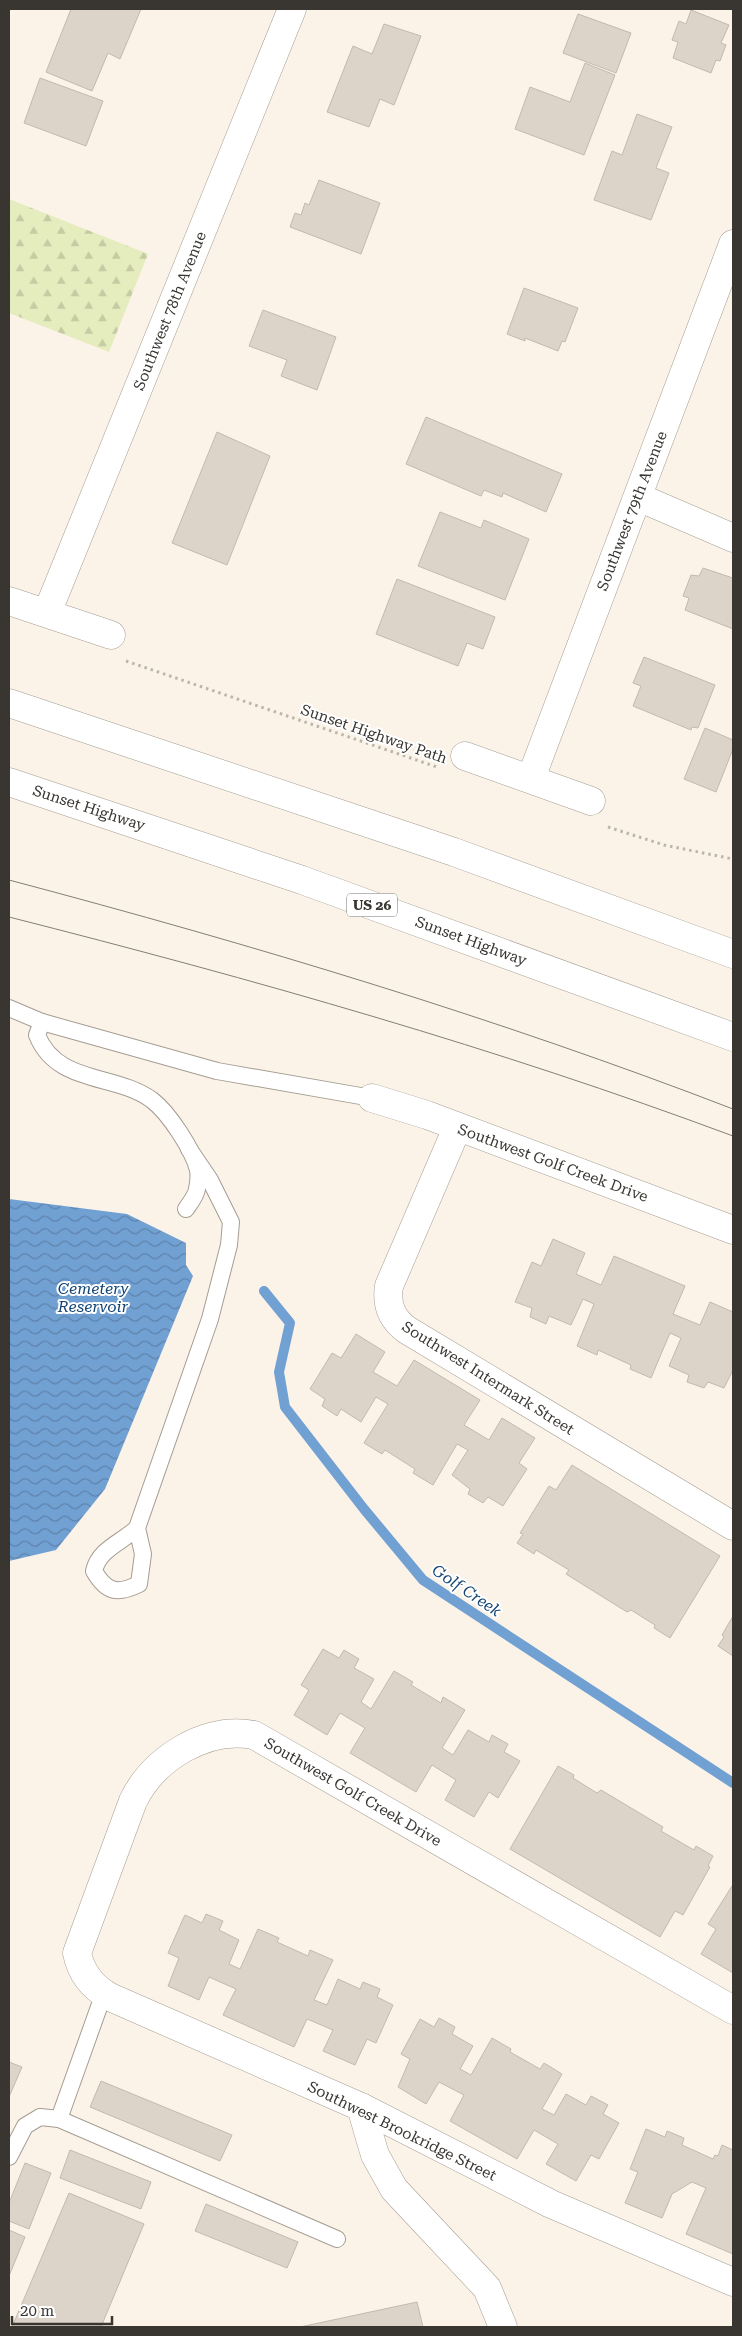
<svg xmlns="http://www.w3.org/2000/svg" width="742" height="2336" font-family="'Roboto Serif',serif">
  <style>
    .forest { fill: url(#forest-firs) }
    .water { fill: url(#water-waves) }
    .lines { fill: none; stroke-linecap: round; stroke-linejoin: round }
    .stream { stroke: #71a0d3; stroke-width: 10 }
    .building { fill: #dcd4c9; stroke: #c2bab0 }
    .lane-casing { stroke: #a59d93; stroke-width: 18 }
    .street-casing { stroke: #a59d93; stroke-width: 29 }
    .highway-casing { stroke: #a59d93; stroke-width: 29 }
    .path { stroke: #bbb5ac; stroke-width: 3; stroke-dasharray: 2.5 4; stroke-linecap: butt }
    .lane { stroke: #fff; stroke-width: 16 }
    .street { stroke: #fff; stroke-width: 28 }
    .highway { stroke: #fff; stroke-width: 28 }
    .tram { stroke: #837e77; stroke-width: 1 }
    .labels { text-anchor: middle; stroke-width: 4; stroke-linejoin: round; paint-order: stroke }
    .shield { fill: #fff; stroke: #747270; stroke-width: 1 }
    .shield-label { font-size: 14px; font-weight: bold; fill: #393632 }
    .street-label { font-size: 15px; fill: #393632; stroke: #fff }
    .water-label { font-size: 16px; font-style: italic; fill: #124575; stroke: #fff }
  </style>
  <defs>
    <pattern id="forest-firs" width="22" height="20" patternUnits="userSpaceOnUse" patternTransform="scale(1.25)"><rect width="22" height="20" fill="#e5ecbd"/><path d="M5 1l3.5 6h-7zM16 11l3.5 6h-7z" fill="#c5cba3"/></pattern>
    <pattern id="water-waves" width="16" height="10" patternUnits="userSpaceOnUse" patternTransform="scale(1.25)"><rect width="16" height="10" fill="#71a0d3"/><path d="M0 5q4-4 8 0t8 0" fill="none" stroke="#5e83ac"/></pattern>
  </defs>
  <rect width="100%" height="100%" fill="#fbf3e8"/>
  <path class="forest" d="M 9,199 L 148,254 L 109,352 L 9,313 Z"/>
  <path class="water" d="M 9,1199 L 127,1214 L 186,1243 L 186,1265 L 193,1276 L 105,1489 L 56,1550 L 9,1561 Z"/>
  <g class="lines">
    <path class="stream" d="M 264,1291 L 290,1323 L 279,1372 L 285,1407 L 364,1509 L 423,1580 L 733,1783"/>
  </g>
  <g class="building">
    <path d="M 71,9 L 141,9 L 120,59 L 108,53 L 92,91 L 46,72 Z"/>
    <path d="M 691,10 L 729,25 L 721,43 L 726,45 L 720,61 L 716,60 L 711,73 L 673,58 L 678,42 L 672,40 L 679,21 L 686,24 Z"/>
    <path d="M 578,14 L 631,33 L 616,73 L 563,53 Z"/>
    <path d="M 384,24 L 421,36 L 394,105 L 380,99 L 369,127 L 327,112 L 353,46 L 372,54 Z"/>
    <path d="M 585,63 L 615,75 L 584,155 L 515,129 L 530,87 L 570,102 Z"/>
    <path d="M 40,78 L 103,101 L 86,146 L 24,123 Z"/>
    <path d="M 637,114 L 672,127 L 656,168 L 669,173 L 651,220 L 594,200 L 612,151 L 622,155 Z"/>
    <path d="M 319,180 L 380,203 L 361,254 L 290,227 L 295,213 L 301,215 L 305,203 L 309,205 Z"/>
    <path d="M 524,288 L 578,308 L 565,342 L 562,341 L 558,351 L 525,338 L 525,341 L 507,334 Z"/>
    <path d="M 263,310 L 336,337 L 317,390 L 281,376 L 287,360 L 249,346 Z"/>
    <path d="M 426,417 L 562,474 L 546,512 L 503,493 L 502,497 L 484,490 L 481,496 L 406,464 Z"/>
    <path d="M 217,432 L 270,456 L 227,565 L 172,543 Z"/>
    <path d="M 440,512 L 481,528 L 484,520 L 529,539 L 505,600 L 418,566 Z"/>
    <path d="M 703,568 L 733,578 L 733,629 L 685,610 L 689,598 L 683,596 L 691,575 L 699,576 Z"/>
    <path d="M 397,579 L 495,617 L 483,649 L 467,643 L 458,666 L 376,634 Z"/>
    <path d="M 644,657 L 715,685 L 698,728 L 692,727 L 691,730 L 633,706 L 641,686 L 633,683 Z"/>
    <path d="M 705,728 L 733,740 L 733,749 L 716,792 L 684,779 Z"/>
    <path d="M 553,1239 L 585,1253 L 576,1274 L 601,1285 L 614,1256 L 685,1286 L 673,1314 L 700,1325 L 710,1302 L 733,1312 L 733,1370 L 724,1388 L 708,1382 L 704,1388 L 687,1382 L 689,1375 L 669,1366 L 681,1338 L 670,1333 L 651,1378 L 630,1369 L 631,1365 L 598,1350 L 597,1355 L 577,1346 L 594,1304 L 583,1299 L 571,1325 L 549,1316 L 546,1324 L 530,1317 L 532,1308 L 515,1302 L 532,1262 L 541,1266 Z"/>
    <path d="M 356,1334 L 385,1352 L 373,1372 L 397,1386 L 414,1360 L 480,1400 L 464,1425 L 489,1440 L 502,1418 L 535,1438 L 519,1463 L 527,1469 L 503,1506 L 488,1497 L 483,1503 L 468,1494 L 470,1489 L 452,1475 L 468,1450 L 457,1444 L 433,1485 L 413,1473 L 415,1469 L 385,1450 L 382,1454 L 364,1443 L 388,1404 L 376,1397 L 361,1422 L 341,1409 L 337,1416 L 322,1406 L 325,1399 L 310,1389 L 332,1353 L 341,1358 Z"/>
    <path d="M 572,1465 L 720,1556 L 670,1638 L 654,1628 L 655,1625 L 631,1610 L 627,1612 L 566,1574 L 569,1570 L 536,1550 L 534,1554 L 517,1543 L 523,1534 L 520,1533 L 549,1486 L 556,1490 Z"/>
    <path d="M 733,1616 L 733,1656 L 718,1646 L 724,1637 L 722,1635 Z"/>
    <path d="M 323,1649 L 339,1658 L 344,1650 L 359,1659 L 354,1668 L 374,1679 L 361,1702 L 371,1709 L 394,1671 L 413,1682 L 411,1685 L 441,1703 L 443,1697 L 465,1710 L 442,1748 L 453,1755 L 468,1730 L 489,1742 L 492,1735 L 508,1744 L 504,1752 L 520,1761 L 498,1798 L 489,1792 L 474,1817 L 445,1800 L 456,1780 L 432,1765 L 416,1792 L 350,1753 L 365,1728 L 340,1713 L 327,1735 L 294,1715 L 309,1690 L 301,1685 Z"/>
    <path d="M 558,1766 L 574,1775 L 573,1778 L 597,1793 L 601,1790 L 663,1827 L 661,1831 L 694,1850 L 696,1846 L 713,1856 L 708,1866 L 710,1867 L 683,1915 L 675,1911 L 660,1937 L 510,1849 Z"/>
    <path d="M 732,1886 L 733,1887 L 733,1973 L 701,1954 L 716,1929 L 708,1924 Z"/>
    <path d="M 206,1914 L 223,1921 L 219,1930 L 239,1940 L 229,1964 L 240,1969 L 258,1929 L 279,1938 L 277,1942 L 308,1956 L 310,1950 L 333,1960 L 314,2000 L 327,2005 L 338,1979 L 360,1989 L 363,1982 L 380,1989 L 377,1997 L 393,2005 L 376,2043 L 367,2039 L 355,2065 L 323,2051 L 333,2030 L 307,2019 L 294,2047 L 223,2015 L 236,1989 L 209,1977 L 199,2000 L 168,1986 L 179,1958 L 168,1953 L 183,1919 L 185,1915 L 202,1923 Z"/>
    <path d="M 439,2018 L 455,2027 L 452,2034 L 473,2046 L 460,2069 L 471,2075 L 492,2038 L 511,2049 L 510,2052 L 540,2069 L 544,2063 L 562,2074 L 542,2109 L 554,2115 L 566,2094 L 586,2105 L 591,2096 L 608,2105 L 603,2114 L 619,2123 L 599,2159 L 591,2155 L 576,2181 L 546,2164 L 558,2144 L 534,2130 L 517,2159 L 450,2121 L 464,2095 L 439,2082 L 426,2104 L 398,2087 L 410,2059 L 401,2054 L 420,2019 L 434,2027 Z"/>
    <path d="M 9,2062 L 22,2067 L 9,2097 Z"/>
    <path d="M 101,2081 L 232,2135 L 220,2161 L 90,2107 Z"/>
    <path d="M 646,2129 L 665,2137 L 667,2131 L 684,2138 L 682,2145 L 713,2159 L 715,2155 L 718,2156 L 722,2145 L 733,2150 L 733,2254 L 686,2234 L 706,2188 L 692,2182 L 672,2194 L 662,2218 L 625,2203 L 638,2172 L 630,2169 Z"/>
    <path d="M 70,2150 L 151,2182 L 141,2209 L 60,2178 Z"/>
    <path d="M 25,2163 L 51,2173 L 29,2229 L 9,2221 L 9,2203 Z"/>
    <path d="M 69,2193 L 144,2224 L 101,2327 L 12,2327 Z"/>
    <path d="M 206,2204 L 298,2242 L 287,2268 L 195,2231 Z"/>
    <path d="M 9,2230 L 25,2237 L 9,2276 Z"/>
    <path d="M 417,2302 L 423,2327 L 300,2327 Z"/>
  </g>
  <g class="lines">
    <g class="lane-casing">
      <g id="lane">
        <path d="M 9,1008 L 42,1022 L 217,1071 L 372,1098"/>
        <path d="M 42,1022 L 37,1035 C 57,1085 115,1073 152,1100 C 169,1113 193,1150 198,1170 C 199,1175 198,1184 197,1189 C 196,1196 190,1203 186,1209"/>
        <path d="M 137,1528 L 143,1554 L 139,1584 C 117,1595 106,1592 94,1571 C 99,1549 121,1543 137,1528 L 210,1319 L 229,1245 L 231,1222 L 210,1180 L 189,1149"/>
        <path d="M 59,2119 L 104,1993"/>
        <path d="M 9,2157 L 25,2126 L 40,2117 L 59,2119 L 337,2239"/>
      </g>
    </g>
    <g class="street-casing">
      <g id="street">
        <path d="M 638,497 L 733,538"/>
        <path d="M 9,601 L 111,635"/>
        <path d="M 47,613 L 292,9"/>
        <path d="M 465,756 L 591,801"/>
        <path d="M 531,778 L 733,244"/>
        <path d="M 372,1098 L 427,1115 L 733,1230"/>
        <path d="M 457,1128 L 389,1286 C 386,1305 392,1319 407,1330 L 733,1526"/>
        <path d="M 733,2010 L 254,1735 C 206,1726 154,1758 133,1801 L 77,1953 C 81,1973 92,1987 110,1997 L 361,2107 L 551,2204 L 733,2282"/>
        <path d="M 361,2107 L 375,2155 L 394,2189 L 487,2288 L 503,2327"/>
      </g>
    </g>
    <g class="highway-casing">
      <g id="highway">
        <path d="M 9,703 L 454,852 L 733,954"/>
        <path d="M 9,782 L 302,880 L 733,1037"/>
      </g>
    </g>
    <g class="path">
      <path d="M 126,661 L 437,767"/>
      <path d="M 608,827 L 664,845 L 733,859"/>
    </g>
    <use href="#lane" class="lane"/>
    <use href="#street" class="street"/>
    <use href="#highway" class="highway"/>
    <g class="tram">
      <path d="M 9,880 C 254,945 497,1018 733,1109"/>
      <path d="M 9,917 C 253,979 497,1048 733,1136"/>
    </g>
  </g>
  <g class="labels">
    <rect class="shield" x="347" y="893.5" width="50" height="23" rx="4"/>
    <g class="shield-label">
      <text x="372" y="910">US 26</text>
    </g>
    <g class="street-label">
      <text transform="translate(170 311) rotate(-68)" y="5">Southwest 78th Avenue</text>
      <text transform="translate(632 511) rotate(-69)" y="5">Southwest 79th Avenue</text>
      <text transform="translate(374 734) rotate(19)" y="5">Sunset Highway Path</text>
      <text transform="translate(89 808) rotate(18)" y="5">Sunset Highway</text>
      <text transform="translate(471 941) rotate(20)" y="5">Sunset Highway</text>
      <text transform="translate(553 1163) rotate(20)" y="5">Southwest Golf Creek Drive</text>
      <text transform="translate(488 1378) rotate(32)" y="5">Southwest Intermark Street</text>
      <text transform="translate(353 1792) rotate(30)" y="5">Southwest Golf Creek Drive</text>
      <text transform="translate(402 2131) rotate(26)" y="5">Southwest Brookridge Street</text>
    </g>
    <g class="water-label">
      <text x="93" y="1294">Cemetery<tspan x="93" dy="18">Reservoir</tspan></text>
      <text transform="translate(467 1590) rotate(34)" y="6">Golf Creek</text>
    </g>
  </g>
  <rect width="742" height="2336" fill="none" stroke="#393632" stroke-width="20"/>
  <path d="M12 2316v8h100v-8" fill="none" stroke="#393632" stroke-width="2.5"/>
  <text x="20" y="2316" font-size="15" fill="#393632" stroke="#ffffff" stroke-width="4" paint-order="stroke">20 m</text>
</svg>
